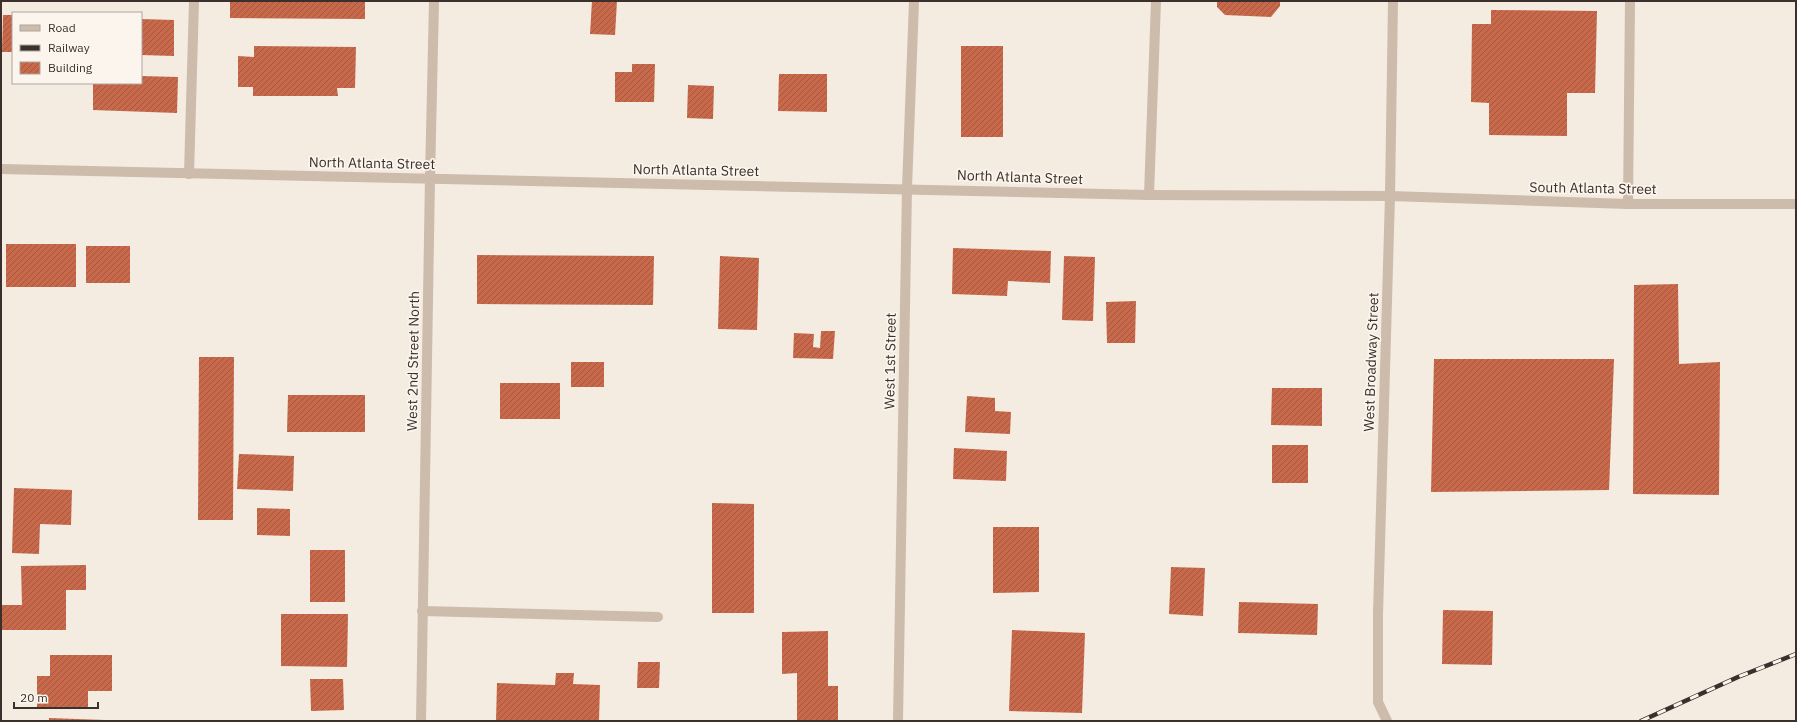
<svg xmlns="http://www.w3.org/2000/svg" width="1797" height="722" font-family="'IBM Plex Sans',sans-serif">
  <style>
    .building { fill: url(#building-hatch) }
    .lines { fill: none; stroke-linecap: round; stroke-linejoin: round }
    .lane { stroke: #cdbbac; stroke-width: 10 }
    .street { stroke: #cdbbac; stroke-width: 10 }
    .rail-casing { stroke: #3b302b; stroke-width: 4.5 }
    .rail { stroke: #fbf5ee; stroke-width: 3; stroke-dasharray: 9; stroke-linecap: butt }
    .labels { text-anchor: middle; stroke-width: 3.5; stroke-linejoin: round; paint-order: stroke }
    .street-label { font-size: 14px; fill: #3b302b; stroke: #fbf5ee }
  </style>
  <defs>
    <pattern id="building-hatch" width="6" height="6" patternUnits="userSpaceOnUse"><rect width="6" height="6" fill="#c8694b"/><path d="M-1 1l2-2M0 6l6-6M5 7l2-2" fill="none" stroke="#a4573f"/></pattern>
  </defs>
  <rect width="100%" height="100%" fill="#f4ebe1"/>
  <g class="building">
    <path d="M 230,1 L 365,1 L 365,19 L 230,18 Z"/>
    <path d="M 592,1 L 617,1 L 615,35 L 590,34 Z"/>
    <path d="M 1217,1 L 1280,1 L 1280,6 L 1271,17 L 1225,15 L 1217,7 Z"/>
    <path d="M 1491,10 L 1597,11 L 1595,93 L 1567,93 L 1567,136 L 1489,135 L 1489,103 L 1471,102 L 1472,24 L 1491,24 Z"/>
    <path d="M 3,15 L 13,15 L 13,52 L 2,52 Z"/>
    <path d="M 141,19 L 174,20 L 174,56 L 141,55 Z"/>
    <path d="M 254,46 L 356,47 L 355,88 L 337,88 L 338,96 L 253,96 L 253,87 L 238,87 L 238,56 L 254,57 Z"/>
    <rect x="961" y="46" width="42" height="91"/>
    <path d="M 632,64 L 655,64 L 654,102 L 615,102 L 615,72 L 632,72 Z"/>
    <path d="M 779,74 L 827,74 L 827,112 L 778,111 Z"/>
    <path d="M 141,76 L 178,77 L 177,113 L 93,110 L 93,83 L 141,83 Z"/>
    <path d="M 688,85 L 714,86 L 713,119 L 687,118 Z"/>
    <rect x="6" y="244" width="70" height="43"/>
    <rect x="86" y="246" width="44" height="37"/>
    <path d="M 953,248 L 1051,251 L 1050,283 L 1008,281 L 1007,296 L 952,294 Z"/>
    <path d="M 477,255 L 654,256 L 653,305 L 477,304 Z"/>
    <path d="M 720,256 L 759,258 L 757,330 L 718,329 Z"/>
    <path d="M 1064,256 L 1095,257 L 1093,321 L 1062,320 Z"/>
    <path d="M 1678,284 L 1679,364 L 1720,362 L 1719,495 L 1633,494 L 1634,285 Z"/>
    <path d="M 1136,301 L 1135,343 L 1107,343 L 1106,302 Z"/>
    <path d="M 821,331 L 835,331 L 833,359 L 793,358 L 794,333 L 814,334 L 813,347 L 820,348 Z"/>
    <path d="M 199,357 L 234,357 L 233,520 L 198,520 Z"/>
    <path d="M 1434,359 L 1614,359 L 1609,490 L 1431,492 Z"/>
    <rect x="571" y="362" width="33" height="25"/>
    <rect x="500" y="383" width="60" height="36"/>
    <path d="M 1272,388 L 1322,388 L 1322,426 L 1271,425 Z"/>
    <path d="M 288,395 L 365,395 L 365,432 L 287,432 Z"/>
    <path d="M 967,396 L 995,398 L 995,411 L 1011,412 L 1010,434 L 965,432 Z"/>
    <rect x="1272" y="445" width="36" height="38"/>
    <path d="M 954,448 L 1007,451 L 1006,481 L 953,479 Z"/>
    <path d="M 239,454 L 294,456 L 293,491 L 237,489 Z"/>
    <path d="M 14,488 L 72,490 L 71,525 L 40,524 L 39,554 L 12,553 Z"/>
    <path d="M 712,503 L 754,504 L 754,613 L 712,613 Z"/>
    <path d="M 257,508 L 290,509 L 290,536 L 257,535 Z"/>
    <path d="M 993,527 L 1039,527 L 1039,592 L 993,593 Z"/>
    <rect x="310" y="550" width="35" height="52"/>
    <path d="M 86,565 L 86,590 L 66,590 L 66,630 L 1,630 L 1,605 L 22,605 L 21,566 Z"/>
    <path d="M 1171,567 L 1205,568 L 1203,616 L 1169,614 Z"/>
    <path d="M 1239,602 L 1318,604 L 1317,635 L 1238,633 Z"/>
    <path d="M 1443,610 L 1493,611 L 1492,665 L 1442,664 Z"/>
    <path d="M 281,614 L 348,614 L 347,667 L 281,666 Z"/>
    <path d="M 1012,630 L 1085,633 L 1082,713 L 1009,711 Z"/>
    <path d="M 828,631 L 828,686 L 838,686 L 838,721 L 797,721 L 797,673 L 782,674 L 782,632 Z"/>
    <path d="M 50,655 L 112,655 L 112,691 L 88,691 L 88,709 L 37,708 L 37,676 L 50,676 Z"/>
    <path d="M 638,662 L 660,662 L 659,688 L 637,688 Z"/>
    <path d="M 556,673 L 574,673 L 573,684 L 600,685 L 599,721 L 496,721 L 497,683 L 555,685 Z"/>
    <path d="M 310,679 L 343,679 L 344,710 L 311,711 Z"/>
    <path d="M 49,718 L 105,720 L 105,721 L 49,721 Z"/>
  </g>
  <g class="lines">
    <g class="lane">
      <path d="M 189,174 L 194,1"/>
      <path d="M 1149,195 L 1156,1"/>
      <path d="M 1628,204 L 1630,1"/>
      <path d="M 422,611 L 658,617"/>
    </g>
    <g class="street">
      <path d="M 1,169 L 1149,195 L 1390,196 L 1628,204 L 1796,204"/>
      <path d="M 421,721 L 430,178 L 434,1"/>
      <path d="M 898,721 L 907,188 L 914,1"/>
      <path d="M 1387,721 L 1378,702 L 1378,614 L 1390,196 L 1393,1"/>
    </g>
    <g class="rail-casing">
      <path id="rail" d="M 1641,721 L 1738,677 L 1796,654"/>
    </g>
    <use href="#rail" class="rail"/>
  </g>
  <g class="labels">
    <g class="street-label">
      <text transform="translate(372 163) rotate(1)" y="5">North Atlanta Street</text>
      <text transform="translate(696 170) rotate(1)" y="5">North Atlanta Street</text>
      <text transform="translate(1020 177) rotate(2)" y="5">North Atlanta Street</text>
      <text transform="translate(1593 188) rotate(1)" y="5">South Atlanta Street</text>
      <text transform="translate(413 361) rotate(-89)" y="5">West 2nd Street North</text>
      <text transform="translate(890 361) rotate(-89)" y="5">West 1st Street</text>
      <text transform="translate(1371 362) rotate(-88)" y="5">West Broadway Street</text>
    </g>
  </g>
  <rect width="1797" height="722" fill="none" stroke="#3b302b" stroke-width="4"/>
  <rect x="12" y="12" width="130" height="72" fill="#fbf5ee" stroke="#aea6a0"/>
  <rect x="20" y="25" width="20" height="6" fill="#cdbbac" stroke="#aea6a0"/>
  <text x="48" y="32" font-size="12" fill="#3b302b">Road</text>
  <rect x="20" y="45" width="20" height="6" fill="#3b302b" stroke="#aea6a0"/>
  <text x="48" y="52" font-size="12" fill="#3b302b">Railway</text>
  <rect x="20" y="62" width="20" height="12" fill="url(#building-hatch)" stroke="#aea6a0"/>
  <text x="48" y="72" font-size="12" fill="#3b302b">Building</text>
  <path d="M14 702v6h84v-6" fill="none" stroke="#3b302b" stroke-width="2"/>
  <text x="20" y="702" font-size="12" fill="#3b302b" stroke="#fbf5ee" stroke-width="3" paint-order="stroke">20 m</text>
</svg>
